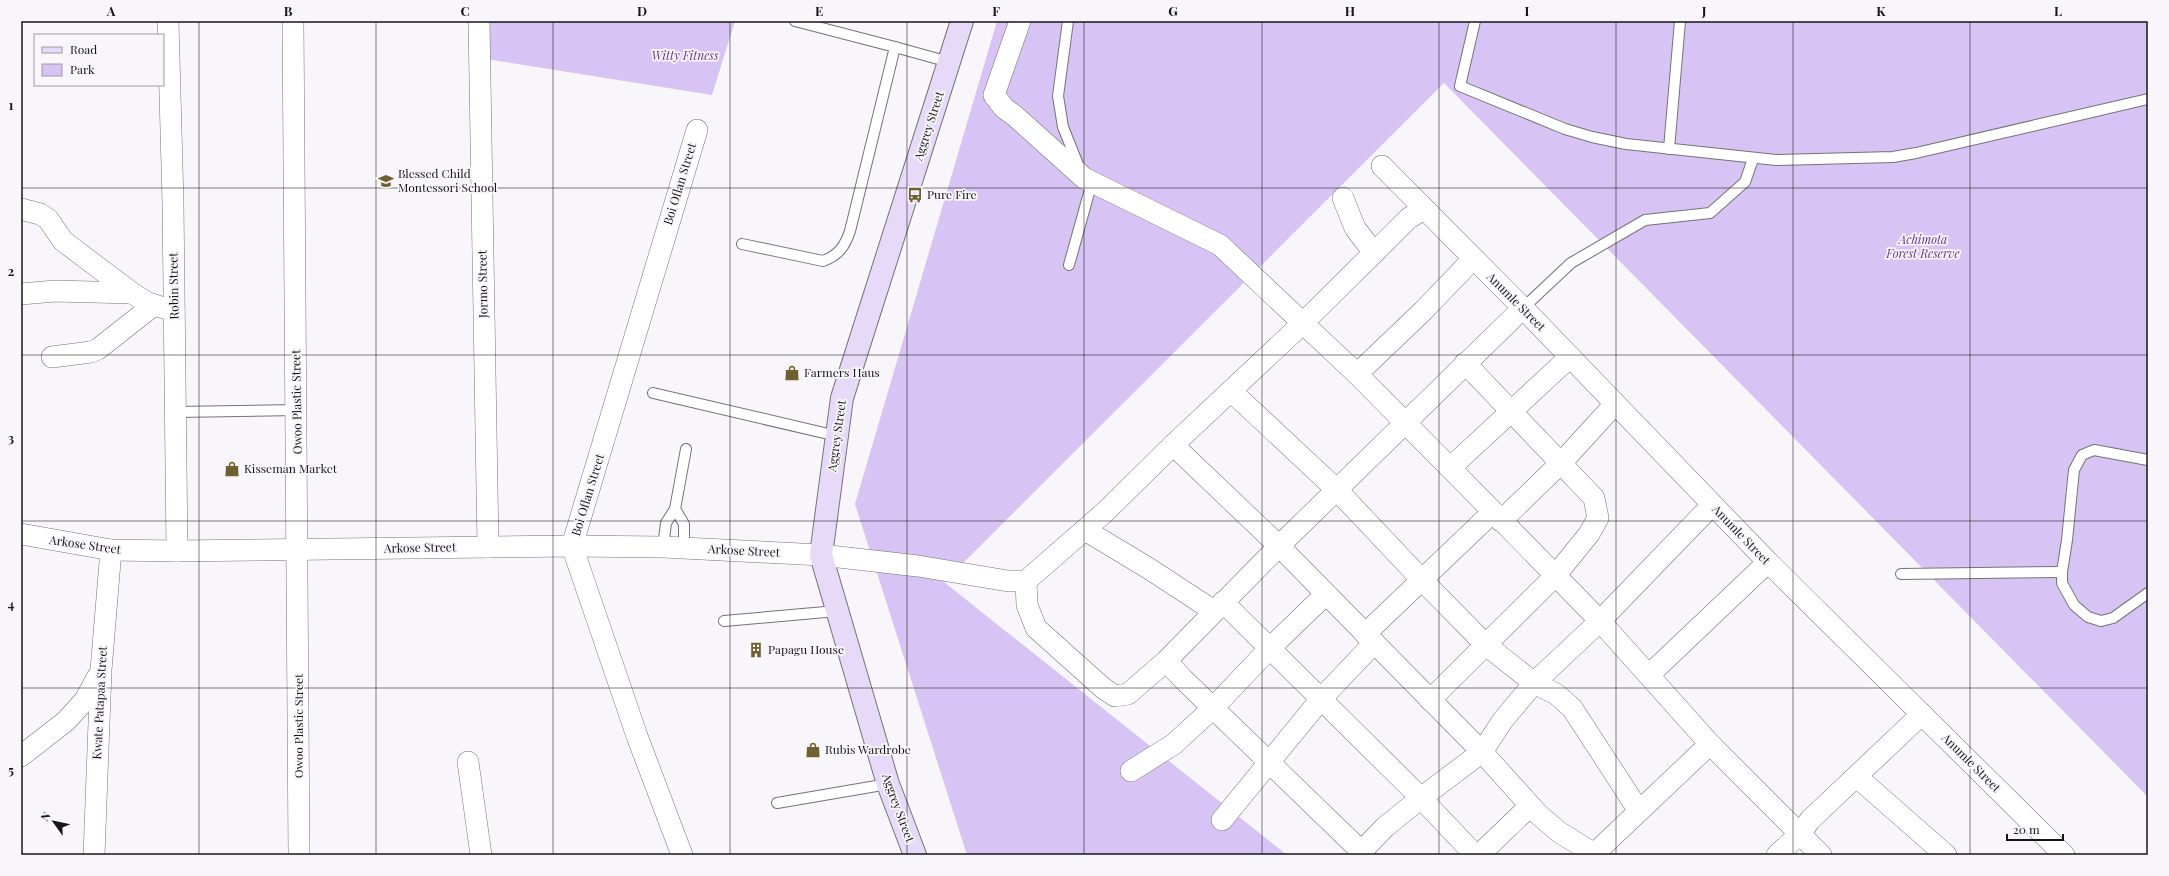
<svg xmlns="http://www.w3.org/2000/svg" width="2169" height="876" font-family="'Playfair Display',serif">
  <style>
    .green { fill: #d7c3f4 }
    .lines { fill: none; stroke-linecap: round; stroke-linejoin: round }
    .service-casing { stroke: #757377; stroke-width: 12 }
    .minor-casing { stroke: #757377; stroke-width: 22 }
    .secondary-casing { stroke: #757377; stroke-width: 24 }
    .service { stroke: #fff; stroke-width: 10 }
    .minor { stroke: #fff; stroke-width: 21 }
    .secondary { stroke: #e7d9f8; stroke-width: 22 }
    .grid { fill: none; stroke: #161517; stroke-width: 1; stroke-opacity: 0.55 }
    .labels { text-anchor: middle; stroke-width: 3.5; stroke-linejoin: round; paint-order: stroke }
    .park-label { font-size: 12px; font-style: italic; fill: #643790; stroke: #f8f6fb }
    .street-label { font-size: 12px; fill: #161517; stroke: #f8f6fb }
    .poi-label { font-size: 12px; fill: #161517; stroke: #f8f6fb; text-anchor: start }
    .neatline { fill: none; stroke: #161517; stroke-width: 1.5 }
    .grid-label { font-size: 13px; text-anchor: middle; font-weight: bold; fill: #161517 }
  </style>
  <rect width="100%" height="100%" fill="#f8f6fb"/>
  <g class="green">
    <path d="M 486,21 L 735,21 L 712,95 L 486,59 Z"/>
    <path d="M 997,21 L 2148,21 L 2148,797 L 1444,83 L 944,582 L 1287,855 L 967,855 L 855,504 Z"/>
  </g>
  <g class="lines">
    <g class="service-casing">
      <g id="service">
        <path d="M 795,21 L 895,47"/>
        <path d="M 1068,21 L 1058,96 L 1063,127 L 1079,167"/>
        <path d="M 1475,21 L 1460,86 L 1565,129 L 1592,137 L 1626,144 L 1776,160 L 1893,157 L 1916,153 L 2148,99"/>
        <path d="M 1669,149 L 1680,21"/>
        <path d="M 742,244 L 823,261 C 839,255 845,246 850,231 L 895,47 L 949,62"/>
        <path d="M 1069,265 L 1092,182"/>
        <path d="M 1523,308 L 1571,263 L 1645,220 L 1710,213 L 1745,182 L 1753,159"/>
        <path d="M 653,393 L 837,436"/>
        <path d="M 175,412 L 297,410"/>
        <path d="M 2148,460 L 2094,450 L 2082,455 L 2074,470 L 2067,540 L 2062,572 L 2062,583 L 2074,605 L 2088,617 L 2101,621 L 2113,618 L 2148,593"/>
        <path d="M 675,509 L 684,524 L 684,549"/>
        <path d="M 663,547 L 666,523 L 675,509 L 686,449"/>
        <path d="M 1901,574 L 2062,572"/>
        <path d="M 724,621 L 837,611"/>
        <path d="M 777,803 L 888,784"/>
      </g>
    </g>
    <g class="minor-casing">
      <g id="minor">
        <path d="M 168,21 L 173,203 L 177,551"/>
        <path d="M 293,21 L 299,855"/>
        <path d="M 479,21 L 488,547"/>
        <path d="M 1020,21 L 994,95 L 1004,108 L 1015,116 L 1084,178 L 1220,245 L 1357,374 L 1462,480 L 1600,621 L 1710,744 L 1821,855"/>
        <path d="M 1382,166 L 1523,308 L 1768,562 L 2064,855"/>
        <path d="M 1343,198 L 1355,228 L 1374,253"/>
        <path d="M 21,209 L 40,214 L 48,219 L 63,241 L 132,293 L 148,303 L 174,311"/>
        <path d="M 21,294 L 55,291 L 132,293"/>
        <path d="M 52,357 L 91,352 L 98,349 L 154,305"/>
        <path d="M 1357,374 L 1423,311 L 1473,259"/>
        <path d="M 1231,391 L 1337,490 L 1422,580 L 1486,645 L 1534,683 L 1556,694 L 1572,708 L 1639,811"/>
        <path d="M 1173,445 L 1279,546 L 1482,752 L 1538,814 L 1559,832 L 1596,855"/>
        <path d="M 1450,468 L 1570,357"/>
        <path d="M 1501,521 L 1562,462 L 1614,405"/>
        <path d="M 1085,530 L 1148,568 L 1214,611"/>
        <path d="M 21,534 L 111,550 L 177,551 L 572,546 L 663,547 L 821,555 L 918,566 L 1008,581 L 1026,581 L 1105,512 L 1173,445 L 1302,324 L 1409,218 L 1424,209"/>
        <path d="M 1026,581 L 1027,605 L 1036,628 L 1103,688 L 1115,696 L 1128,694 L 1166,661 L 1279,546 L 1523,308"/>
        <path d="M 1223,602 L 1421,798 L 1475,855"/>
        <path d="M 1365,634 L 1493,512"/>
        <path d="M 1166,661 L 1184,680 L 1365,855"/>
        <path d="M 1649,675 L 1768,562"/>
        <path d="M 1430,700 L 1555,576 L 1589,534 L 1598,518 L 1594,498 L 1465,363"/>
        <path d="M 21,756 L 66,721 L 85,700 L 98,676"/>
        <path d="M 468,762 L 481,855"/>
        <path d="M 1131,771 L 1174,744 L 1213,708 L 1270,648 L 1326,594"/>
        <path d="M 1857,777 L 1946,855"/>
        <path d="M 1222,820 L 1321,699 L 1374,643"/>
        <path d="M 1595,853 L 1710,744"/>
        <path d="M 94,855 L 101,670 L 111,550"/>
        <path d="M 682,855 L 637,736 L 572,546 L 697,130"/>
        <path d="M 1358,855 L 1385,827 L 1421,798 L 1482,752 L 1503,720 L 1534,683 L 1600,621 L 1712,505"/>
        <path d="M 1479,855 L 1530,806"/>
        <path d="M 1777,855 L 1800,834 L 1810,820 L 1922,714"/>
      </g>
    </g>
    <g class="secondary-casing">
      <path id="secondary" d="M 915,855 L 888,784 L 821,555 L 842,398 L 962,21"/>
    </g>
    <use href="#service" class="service"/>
    <use href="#minor" class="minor"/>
    <use href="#secondary" class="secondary"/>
  </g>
  <path class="grid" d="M 199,21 L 199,855M 376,21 L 376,855M 553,21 L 553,855M 730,21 L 730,855M 907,21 L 907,855M 1084,21 L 1084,855M 1262,21 L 1262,855M 1439,21 L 1439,855M 1616,21 L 1616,855M 1793,21 L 1793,855M 1970,21 L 1970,855M 21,188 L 2148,188M 21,355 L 2148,355M 21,521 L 2148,521M 21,688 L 2148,688"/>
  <defs>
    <g id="school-bare" transform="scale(1.2)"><path d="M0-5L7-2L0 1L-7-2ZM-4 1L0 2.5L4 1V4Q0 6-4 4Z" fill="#6f612f" stroke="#f8f6fb" stroke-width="2.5" paint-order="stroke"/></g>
    <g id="bus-bare" transform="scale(1.2)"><path d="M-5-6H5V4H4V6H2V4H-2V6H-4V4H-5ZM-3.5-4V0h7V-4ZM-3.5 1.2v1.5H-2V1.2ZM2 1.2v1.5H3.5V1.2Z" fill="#6f612f" stroke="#f8f6fb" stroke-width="2.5" paint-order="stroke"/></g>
    <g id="shop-bare" transform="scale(1.2)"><path d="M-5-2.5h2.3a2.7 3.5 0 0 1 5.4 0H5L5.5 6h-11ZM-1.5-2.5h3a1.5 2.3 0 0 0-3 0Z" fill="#6f612f" stroke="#f8f6fb" stroke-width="2.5" paint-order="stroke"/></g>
    <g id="building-bare" transform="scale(1.2)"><path d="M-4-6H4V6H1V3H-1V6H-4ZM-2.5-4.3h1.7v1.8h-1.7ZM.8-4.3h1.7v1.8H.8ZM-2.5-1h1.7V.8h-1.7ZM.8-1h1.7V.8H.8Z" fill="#6f612f" stroke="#f8f6fb" stroke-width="2.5" paint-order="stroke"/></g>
  </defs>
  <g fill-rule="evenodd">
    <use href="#school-bare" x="386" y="181"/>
    <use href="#bus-bare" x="915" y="195"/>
    <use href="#shop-bare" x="792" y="373"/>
    <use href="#shop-bare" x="232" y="469"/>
    <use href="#building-bare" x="756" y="650"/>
    <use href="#shop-bare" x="813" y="750"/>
  </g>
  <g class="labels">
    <g class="park-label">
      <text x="685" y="60">Witty Fitness</text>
      <text x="1923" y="244">Achimota<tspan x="1923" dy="14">Forest Reserve</tspan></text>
    </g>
    <g class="street-label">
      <text transform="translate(929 126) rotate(-72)" y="4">Aggrey Street</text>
      <text transform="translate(680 184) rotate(-73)" y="4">Boi Oflan Street</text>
      <text transform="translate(483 284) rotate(-91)" y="4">Jormo Street</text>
      <text transform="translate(174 286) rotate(-91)" y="4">Robin Street</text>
      <text transform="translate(1516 302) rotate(45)" y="4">Anumle Street</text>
      <text transform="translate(297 402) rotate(-91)" y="4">Owoo Plastic Street</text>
      <text transform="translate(837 436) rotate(-82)" y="4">Aggrey Street</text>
      <text transform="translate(588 495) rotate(-73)" y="4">Boi Oflan Street</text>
      <text transform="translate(1741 535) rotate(46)" y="4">Anumle Street</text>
      <text transform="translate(85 545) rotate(8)" y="4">Arkose Street</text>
      <text transform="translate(420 548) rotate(-1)" y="4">Arkose Street</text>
      <text transform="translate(744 551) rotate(3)" y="4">Arkose Street</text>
      <text transform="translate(100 703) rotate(-87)" y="4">Kwate Patapaa Street</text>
      <text transform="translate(299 726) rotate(-90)" y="4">Owoo Plastic Street</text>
      <text transform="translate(1971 763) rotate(45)" y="4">Anumle Street</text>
      <text transform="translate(898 808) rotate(70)" y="4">Aggrey Street</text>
    </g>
    <g class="poi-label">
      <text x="398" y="178">Blessed Child<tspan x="398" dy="14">Montessori School</tspan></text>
      <text x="927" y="199">Pure Fire</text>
      <text x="804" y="377">Farmers Haus</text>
      <text x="244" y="473">Kisseman Market</text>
      <text x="768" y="654">Papagu House</text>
      <text x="825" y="754">Rubis Wardrobe</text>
    </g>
  </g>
  <rect width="2169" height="876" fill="none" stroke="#f8f6fb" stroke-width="44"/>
  <rect x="34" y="34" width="130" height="52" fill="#f8f6fb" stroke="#9e9ca0"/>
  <rect x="42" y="47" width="20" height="6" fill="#e7d9f8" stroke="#9e9ca0"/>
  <text x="70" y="54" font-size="12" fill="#161517">Road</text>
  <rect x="42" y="64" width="20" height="12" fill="#d7c3f4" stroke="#9e9ca0"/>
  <text x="70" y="74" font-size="12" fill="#161517">Park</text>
  <g transform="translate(54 822) rotate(303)" stroke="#f8f6fb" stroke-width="3" paint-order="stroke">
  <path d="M0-3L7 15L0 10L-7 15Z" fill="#161517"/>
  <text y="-6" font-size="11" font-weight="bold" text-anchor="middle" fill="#161517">N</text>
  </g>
  <path d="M2007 834v6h56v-6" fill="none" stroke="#161517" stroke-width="2"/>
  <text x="2013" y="834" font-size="12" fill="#161517" stroke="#f8f6fb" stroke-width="3" paint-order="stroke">20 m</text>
  <rect x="22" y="22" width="2125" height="832" class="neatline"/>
  <g class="grid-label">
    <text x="111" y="16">A</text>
    <text x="288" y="16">B</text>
    <text x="465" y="16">C</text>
    <text x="642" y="16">D</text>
    <text x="819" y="16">E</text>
    <text x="996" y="16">F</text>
    <text x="1173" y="16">G</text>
    <text x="1350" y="16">H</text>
    <text x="1527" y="16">I</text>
    <text x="1704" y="16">J</text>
    <text x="1881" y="16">K</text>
    <text x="2058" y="16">L</text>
    <text x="11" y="110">1</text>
    <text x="11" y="276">2</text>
    <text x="11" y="443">3</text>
    <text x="11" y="609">4</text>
    <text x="11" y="775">5</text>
  </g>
</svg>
